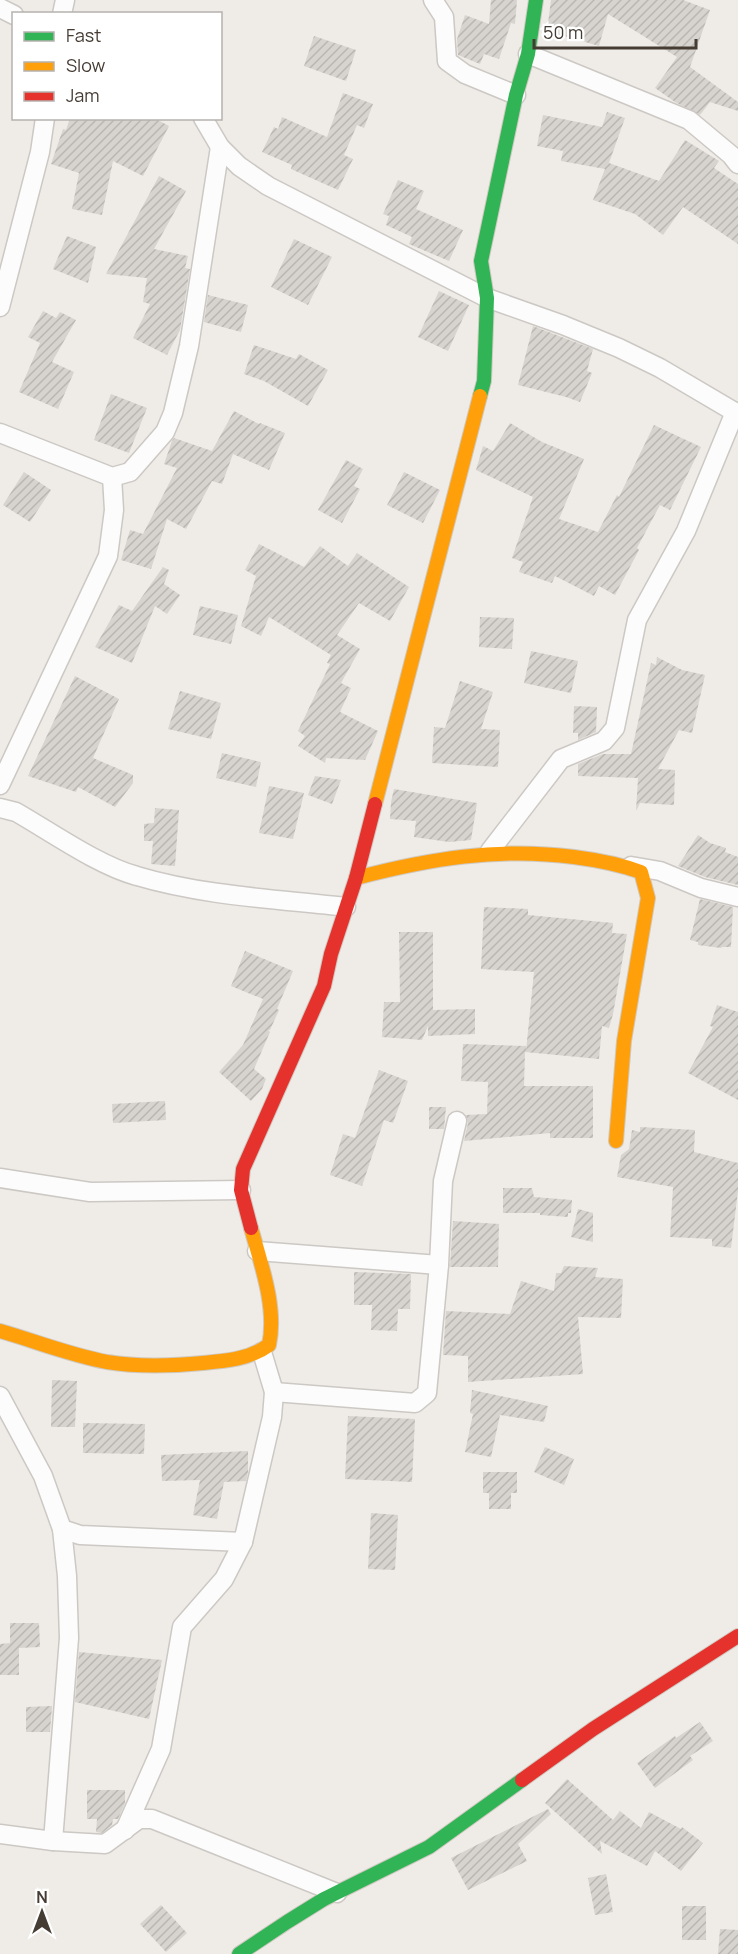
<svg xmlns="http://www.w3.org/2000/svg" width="738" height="1954" font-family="Manrope,sans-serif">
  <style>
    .building { fill: url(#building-hatch) }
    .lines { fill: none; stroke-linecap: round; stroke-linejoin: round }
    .street-casing { stroke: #ccc8c4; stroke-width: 21 }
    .fast-casing { stroke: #d0c9c0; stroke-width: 16 }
    .slow-casing { stroke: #d0c9c0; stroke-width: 16 }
    .jam-casing { stroke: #d0c9c0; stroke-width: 16 }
    .street { stroke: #fdfcfc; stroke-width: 18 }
    .fast { stroke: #30b455; stroke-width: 14 }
    .slow { stroke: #ff9f0a; stroke-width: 14 }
    .jam { stroke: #e5322d; stroke-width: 14 }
  </style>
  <defs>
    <pattern id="building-hatch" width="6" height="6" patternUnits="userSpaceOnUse" patternTransform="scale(1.5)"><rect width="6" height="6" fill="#d7d3cf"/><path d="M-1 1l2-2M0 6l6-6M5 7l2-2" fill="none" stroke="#bab6b2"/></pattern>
  </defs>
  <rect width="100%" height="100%" fill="#efece8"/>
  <g class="building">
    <path d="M 491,0 L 517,0 L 515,24 L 511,23 L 499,59 L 484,54 L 480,64 L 458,55 L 457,39 L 465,15 L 489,24 Z"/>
    <path d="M 551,0 L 683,0 L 710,10 L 690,67 L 738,102 L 738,111 L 710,102 L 700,115 L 675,102 L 655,88 L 677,57 L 608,14 L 599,46 L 547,31 Z"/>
    <path d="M 314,36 L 356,50 L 346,81 L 304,66 Z"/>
    <path d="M 343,93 L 373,104 L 364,128 L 357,125 L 344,155 L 353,159 L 338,190 L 291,169 L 292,165 L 262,152 L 274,127 L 278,129 L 282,117 L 327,137 Z"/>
    <path d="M 607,112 L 625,118 L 609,163 L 659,181 L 685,140 L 719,161 L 714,168 L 738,184 L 738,244 L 683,207 L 663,235 L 635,214 L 593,200 L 605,169 L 561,161 L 563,151 L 537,146 L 543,115 L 602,127 Z"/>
    <path d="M 70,118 L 154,118 L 169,126 L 143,176 L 113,161 L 102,215 L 72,209 L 79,173 L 51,164 L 63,129 L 66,130 Z"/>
    <path d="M 159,176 L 186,191 L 154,249 L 188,256 L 185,268 L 190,269 L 180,330 L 167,355 L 133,338 L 150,304 L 143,302 L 147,278 L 106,274 Z"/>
    <path d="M 398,180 L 424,191 L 416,209 L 463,230 L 449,261 L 409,244 L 412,237 L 386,225 L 389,216 L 383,214 Z"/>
    <path d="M 67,236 L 96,247 L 88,283 L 53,269 Z"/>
    <path d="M 294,239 L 332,257 L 308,305 L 271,287 Z"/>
    <path d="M 439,291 L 469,305 L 448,351 L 418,337 Z"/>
    <path d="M 208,295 L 248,305 L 241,332 L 204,322 Z"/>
    <path d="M 43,311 L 56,318 L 60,312 L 76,320 L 52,362 L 74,372 L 58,409 L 19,392 L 40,343 L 28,337 Z"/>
    <path d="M 533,326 L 593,349 L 587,371 L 592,373 L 580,402 L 566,397 L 518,385 Z"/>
    <path d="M 254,345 L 296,359 L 299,354 L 328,370 L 308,406 L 264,381 L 244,374 Z"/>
    <path d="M 111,394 L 147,408 L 129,453 L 94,440 Z"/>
    <path d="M 234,411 L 259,424 L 260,423 L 285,433 L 269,470 L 233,454 L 222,484 L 212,481 L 186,529 L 167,519 L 151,569 L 121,560 L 130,530 L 143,534 L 177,468 L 164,464 L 172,441 L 174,438 L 212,451 Z"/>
    <path d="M 510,423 L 542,442 L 584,459 L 559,519 L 598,532 L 617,495 L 619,497 L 654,425 L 701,447 L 670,510 L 660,505 L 637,548 L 639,550 L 615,595 L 599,586 L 594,596 L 555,576 L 552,583 L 519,572 L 523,562 L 512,558 L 533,497 L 476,470 L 483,446 L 493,451 Z"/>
    <path d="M 346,460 L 363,469 L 354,486 L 360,489 L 342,523 L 318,510 Z"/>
    <path d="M 24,472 L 51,490 L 30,522 L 3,505 Z"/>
    <path d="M 404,472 L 440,490 L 423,523 L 387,505 Z"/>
    <path d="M 259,544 L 304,567 L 320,546 L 348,566 L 357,553 L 409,587 L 390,621 L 359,603 L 337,635 L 360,649 L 341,683 L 351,688 L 340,712 L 378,731 L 365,760 L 326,758 L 325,763 L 298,746 L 305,736 L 298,731 L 330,664 L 327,663 L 331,655 L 269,617 L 261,636 L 241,626 L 256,576 L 245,570 Z"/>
    <path d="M 163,567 L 169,570 L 164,584 L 180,595 L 167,614 L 155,606 L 132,663 L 95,647 L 119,605 L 132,611 Z"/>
    <path d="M 200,606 L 238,615 L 231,644 L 193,635 Z"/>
    <path d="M 480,617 L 514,618 L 512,649 L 479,647 Z"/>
    <path d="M 531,651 L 578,661 L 571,693 L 524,683 Z"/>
    <path d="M 657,657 L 682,670 L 705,675 L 692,733 L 679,730 L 658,769 L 675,770 L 674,805 L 640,803 L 636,811 L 638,778 L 578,776 L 578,764 L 603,754 L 631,754 L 651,663 L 656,665 Z"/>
    <path d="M 75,676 L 119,699 L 93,758 L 133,775 L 133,783 L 115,807 L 78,787 L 76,792 L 28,776 Z"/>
    <path d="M 460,681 L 493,692 L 481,729 L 500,730 L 498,767 L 432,763 L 434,727 L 445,728 Z"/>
    <path d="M 180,691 L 221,703 L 211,739 L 168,729 Z"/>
    <path d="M 574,706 L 597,707 L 596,732 L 578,740 L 578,733 L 573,733 Z"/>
    <path d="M 222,753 L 261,762 L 256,787 L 216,778 Z"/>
    <path d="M 315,776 L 341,780 L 332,804 L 308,795 Z"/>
    <path d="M 269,786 L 304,793 L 293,839 L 259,833 Z"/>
    <path d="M 394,789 L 477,803 L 471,840 L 449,842 L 414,837 L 416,821 L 390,819 L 391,802 Z"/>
    <path d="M 155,808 L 179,810 L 175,866 L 151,864 L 153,841 L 144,841 L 144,824 L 154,823 Z"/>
    <path d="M 698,835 L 710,843 L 726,848 L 725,852 L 738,857 L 738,885 L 705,877 L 678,866 Z"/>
    <path d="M 700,899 L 733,907 L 731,947 L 722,947 L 721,948 L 698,945 L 698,942 L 690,940 Z"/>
    <path d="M 484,907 L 528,909 L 528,915 L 613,923 L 612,933 L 627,934 L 613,1014 L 609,1028 L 602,1026 L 599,1059 L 525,1052 L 524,1086 L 593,1086 L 593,1138 L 550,1138 L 550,1133 L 464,1141 L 468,1123 L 466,1115 L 487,1114 L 488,1082 L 461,1081 L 463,1044 L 526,1046 L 526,1051 L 534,972 L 481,969 Z"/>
    <path d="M 399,932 L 433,932 L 433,1010 L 475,1009 L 475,1034 L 428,1036 L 428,1026 L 422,1040 L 382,1037 L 384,1002 L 400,1002 Z"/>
    <path d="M 245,951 L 293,971 L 277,1009 L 279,1010 L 270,1030 L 268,1030 L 270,1032 L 254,1069 L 266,1079 L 262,1089 L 251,1101 L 219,1072 L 243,1045 L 263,999 L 231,986 Z"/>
    <path d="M 717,1005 L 738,1012 L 738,1100 L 688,1073 L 713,1027 L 710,1026 Z"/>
    <path d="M 379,1070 L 408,1081 L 393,1123 L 384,1120 L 362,1186 L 330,1175 L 343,1134 L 355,1138 Z"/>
    <path d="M 165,1101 L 166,1120 L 113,1123 L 112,1104 Z"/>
    <path d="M 429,1107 L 446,1107 L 444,1129 L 429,1129 Z"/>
    <path d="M 640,1127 L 695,1130 L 694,1152 L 738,1163 L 738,1191 L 731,1248 L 712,1246 L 712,1239 L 670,1237 L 673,1187 L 617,1177 L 621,1155 L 629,1149 L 632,1130 L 640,1132 Z"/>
    <path d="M 503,1188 L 532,1188 L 534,1197 L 572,1200 L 571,1213 L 568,1213 L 568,1217 L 540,1215 L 540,1213 L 503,1213 Z"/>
    <path d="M 578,1209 L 593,1213 L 593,1242 L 571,1237 Z"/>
    <path d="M 453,1221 L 499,1224 L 498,1267 L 450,1267 Z"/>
    <path d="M 564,1266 L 598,1268 L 595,1277 L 623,1279 L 621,1318 L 578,1317 L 583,1374 L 468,1382 L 468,1356 L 443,1355 L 446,1311 L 510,1314 L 521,1281 L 554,1291 L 556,1273 L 561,1273 Z"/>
    <path d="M 354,1272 L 411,1274 L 410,1309 L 398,1309 L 397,1331 L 371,1330 L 372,1305 L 354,1305 Z"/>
    <path d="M 52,1380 L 77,1381 L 75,1427 L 51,1427 Z"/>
    <path d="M 472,1390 L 548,1406 L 544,1422 L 500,1415 L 491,1457 L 465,1452 L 473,1414 L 470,1413 Z"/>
    <path d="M 348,1416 L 415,1419 L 412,1482 L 345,1479 Z"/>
    <path d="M 83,1423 L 145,1424 L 144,1454 L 83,1453 Z"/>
    <path d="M 545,1447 L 574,1459 L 564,1485 L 534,1472 Z"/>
    <path d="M 248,1451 L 248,1472 L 246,1481 L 224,1482 L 217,1519 L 193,1515 L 200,1480 L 162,1481 L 161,1455 Z"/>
    <path d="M 483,1472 L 517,1472 L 517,1493 L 511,1493 L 511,1509 L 489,1509 L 489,1493 L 483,1493 Z"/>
    <path d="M 371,1513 L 398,1515 L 395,1570 L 368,1569 Z"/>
    <path d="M 10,1623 L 39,1623 L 40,1647 L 19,1648 L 19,1675 L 0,1675 L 0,1644 L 10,1643 Z"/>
    <path d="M 79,1652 L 162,1660 L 149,1719 L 75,1702 Z"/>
    <path d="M 52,1706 L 50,1732 L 26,1732 L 26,1707 Z"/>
    <path d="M 700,1722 L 713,1741 L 690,1756 L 693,1760 L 655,1788 L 637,1763 L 675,1736 L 676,1738 Z"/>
    <path d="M 567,1779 L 613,1820 L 620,1811 L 641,1828 L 649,1812 L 681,1829 L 682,1827 L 703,1843 L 681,1871 L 655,1851 L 647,1866 L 600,1841 L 602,1854 L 545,1803 Z"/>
    <path d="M 87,1790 L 125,1790 L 125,1803 L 118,1819 L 113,1819 L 112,1825 L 102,1833 L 96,1832 L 97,1819 L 87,1819 Z"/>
    <path d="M 548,1809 L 551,1814 L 518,1844 L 527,1861 L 468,1890 L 451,1858 Z"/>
    <path d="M 606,1874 L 613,1912 L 595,1915 L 588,1878 Z"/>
    <path d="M 161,1905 L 187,1933 L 166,1952 L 140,1924 Z"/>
    <rect x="682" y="1906" width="24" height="34"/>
    <path d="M 720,1929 L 738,1930 L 738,1954 L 718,1954 Z"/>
  </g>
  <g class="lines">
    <g class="street-casing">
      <g id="street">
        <path d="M 433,0 L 444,17 L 447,61 L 465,74 L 516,95"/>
        <path d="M 0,8 L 14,15"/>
        <path d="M 62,14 L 65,0"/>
        <path d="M 528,54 L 689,120 L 731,155 L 738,164"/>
        <path d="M 203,118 L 220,147 L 239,166 L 268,186 L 487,298 L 563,325 L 619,348 L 660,368 L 738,414"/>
        <path d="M 0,307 L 40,152 L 45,118"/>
        <path d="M 0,433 L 112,477 L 130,472 L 165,432 L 173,413 L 189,346 L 220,147"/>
        <path d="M 0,785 L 108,556 L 114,510 L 112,477"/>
        <path d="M 0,808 L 16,812 C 51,832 99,866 137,876 C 204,896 277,899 346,907"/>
        <path d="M 490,851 L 561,759 L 604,741 L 615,728 L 637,620 L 686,531 L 735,412"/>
        <path d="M 631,866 L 660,871 L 701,888 L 738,897"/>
        <path d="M 0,1178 L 90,1192 L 241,1190"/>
        <path d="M 257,1251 L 439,1265"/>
        <path d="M 274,1392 L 415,1403 L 427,1393 L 439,1265 L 443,1181 L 457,1121"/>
        <path d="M 0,1396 L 43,1476 L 62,1529 L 80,1535 L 243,1542"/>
        <path d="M 125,1830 L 161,1749 L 182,1627 L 224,1579 L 243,1542 L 272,1417 L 274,1392 L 262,1352"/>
        <path d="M 0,1834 L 53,1841 L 105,1844 L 139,1819 L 152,1819 L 337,1893"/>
        <path d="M 53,1841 L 69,1638 L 67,1576 L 62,1529"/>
      </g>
    </g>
    <g class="fast-casing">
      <g id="fast">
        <path d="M 480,396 L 484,381 L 487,298 L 481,261 L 516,95 L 528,54 L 536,0"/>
        <path d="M 239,1954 L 287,1922 L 324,1899 L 429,1847 L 522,1780"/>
      </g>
    </g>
    <g class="slow-casing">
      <g id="slow">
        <path d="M 375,804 L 480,396"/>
        <path d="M 356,878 C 428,859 499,847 574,857 C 597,860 619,864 641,872 L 648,898 L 624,1041 L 616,1141"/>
        <path d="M 0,1331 C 35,1341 70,1355 107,1362 C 138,1367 172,1366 203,1363 C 226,1361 250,1359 269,1345 C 277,1308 261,1264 251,1228"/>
      </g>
    </g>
    <g class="jam-casing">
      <g id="jam">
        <path d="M 251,1228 L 241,1190 L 243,1169 L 324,986 L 331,954 L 356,878 L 375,804"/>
        <path d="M 522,1780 L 593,1729 L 738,1636"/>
      </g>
    </g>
    <use href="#street" class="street"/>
    <use href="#fast" class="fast"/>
    <use href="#slow" class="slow"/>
    <use href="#jam" class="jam"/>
  </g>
  <rect x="12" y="12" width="210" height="108" fill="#ffffff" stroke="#b5b1ae" stroke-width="1.5"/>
  <rect x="24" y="32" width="30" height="9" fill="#30b455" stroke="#b5b1ae" stroke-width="1.5"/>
  <text x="66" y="42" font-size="18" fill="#453c34">Fast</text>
  <rect x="24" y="62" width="30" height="9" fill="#ff9f0a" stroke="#b5b1ae" stroke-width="1.5"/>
  <text x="66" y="72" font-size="18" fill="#453c34">Slow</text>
  <rect x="24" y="92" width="30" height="9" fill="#e5322d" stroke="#b5b1ae" stroke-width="1.5"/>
  <text x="66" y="102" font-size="18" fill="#453c34">Jam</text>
  <g transform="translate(42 1912)" stroke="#ffffff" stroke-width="4.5" paint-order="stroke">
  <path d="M0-4.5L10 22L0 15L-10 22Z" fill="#453c34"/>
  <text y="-9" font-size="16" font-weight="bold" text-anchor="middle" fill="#453c34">N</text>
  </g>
  <path d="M534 39v9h162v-9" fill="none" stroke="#453c34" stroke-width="3"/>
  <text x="543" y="39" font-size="18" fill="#453c34" stroke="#ffffff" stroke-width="4.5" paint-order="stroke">50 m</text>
</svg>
